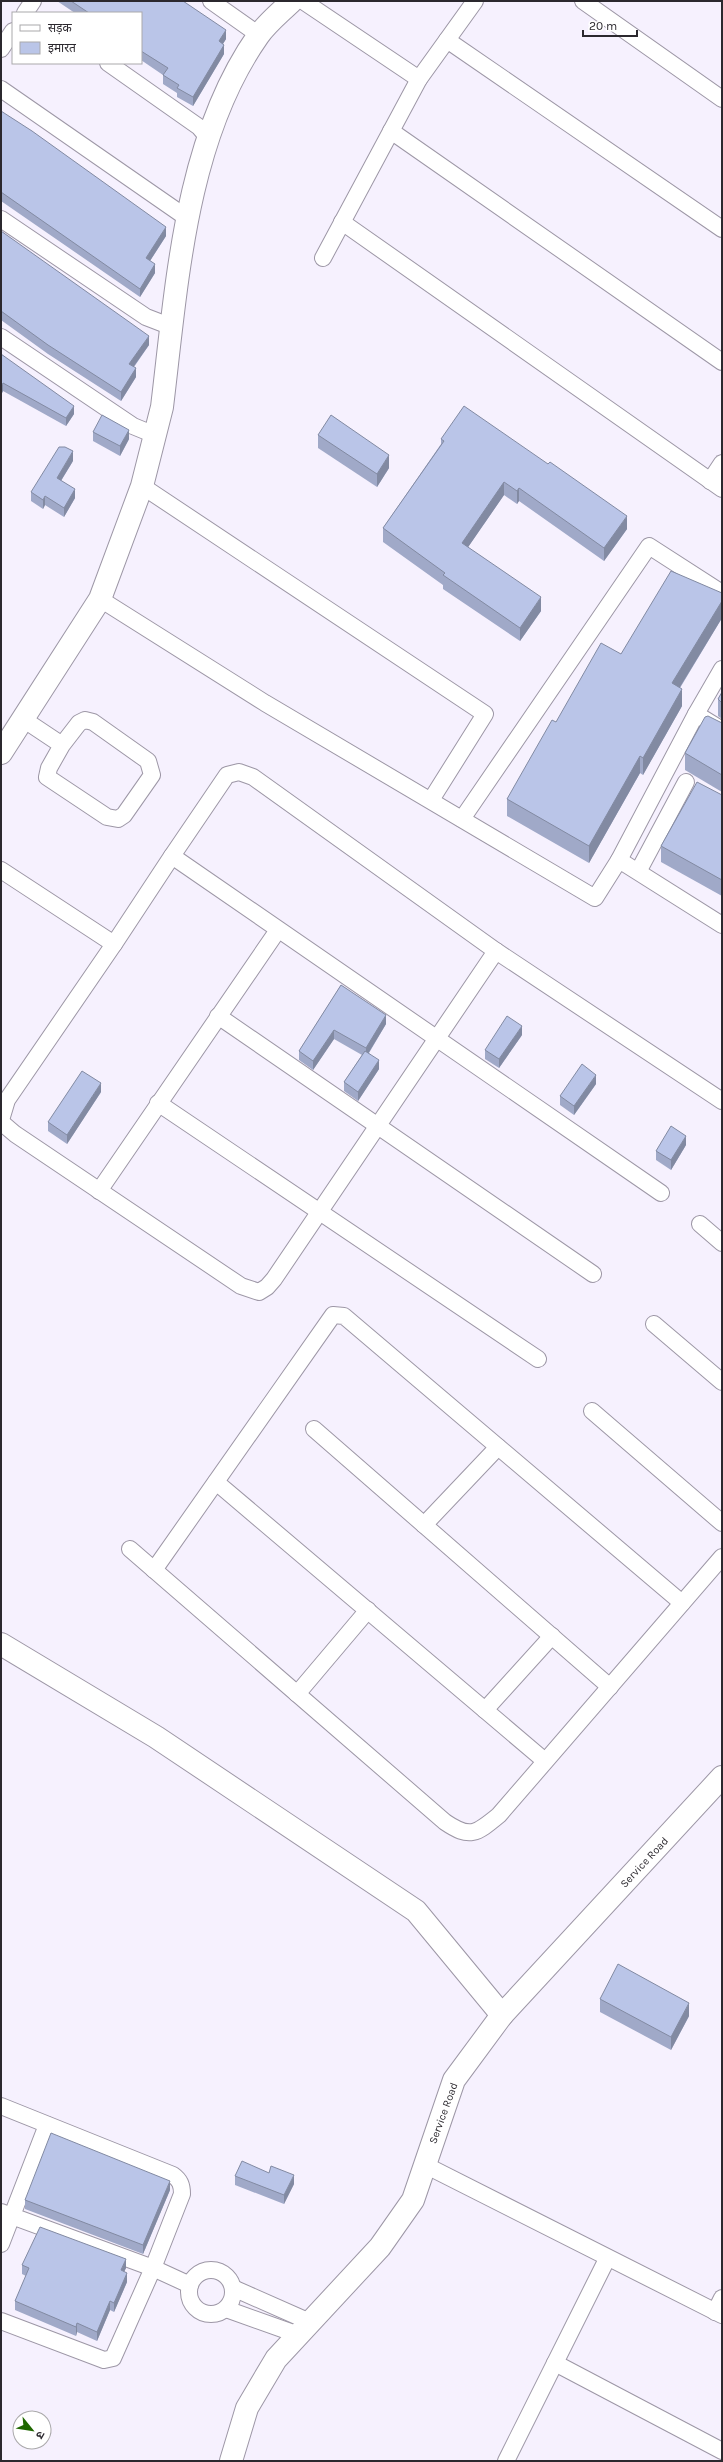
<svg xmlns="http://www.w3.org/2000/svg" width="723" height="2462" font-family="Karla,'Noto Sans Devanagari',sans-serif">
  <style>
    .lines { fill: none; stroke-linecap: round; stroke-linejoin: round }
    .street-casing { stroke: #9d97a6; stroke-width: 18 }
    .secondary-casing { stroke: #9d97a6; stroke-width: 24 }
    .street { stroke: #fff; stroke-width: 16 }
    .secondary { stroke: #fff; stroke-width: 22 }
    .wall { fill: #a0a9c8 }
    .shaded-wall { fill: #828aa2 }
    .building { fill: #bac5e8; stroke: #828aa2 }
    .labels { text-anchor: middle; stroke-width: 3.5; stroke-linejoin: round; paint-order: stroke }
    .street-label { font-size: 11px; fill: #2b282e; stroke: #fff }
  </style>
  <rect width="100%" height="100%" fill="#f6f1fe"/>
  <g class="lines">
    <g class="street-casing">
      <g id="street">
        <path d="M 211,1 L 259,35"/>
        <path d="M 303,1 L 419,79"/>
        <path d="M 583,1 L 722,99"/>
        <path d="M 25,13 L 33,1"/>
        <path d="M 447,40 L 722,229"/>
        <path d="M 1,49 L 13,31"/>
        <path d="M 108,63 L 199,127 L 209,139"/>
        <path d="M 1,89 L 187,218"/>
        <path d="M 391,131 L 722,362"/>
        <path d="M 1,219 L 146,317 L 172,327"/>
        <path d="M 342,222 L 722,489"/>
        <path d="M 323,258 L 419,79 L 475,1"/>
        <path d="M 1,337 L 133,426 L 155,435"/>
        <path d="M 710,481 L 722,463"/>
        <path d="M 142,486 L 485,714 L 431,800"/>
        <path d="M 100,599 L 265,703 L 595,898 L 619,860 L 722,925"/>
        <path d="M 696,714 L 722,669"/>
        <path d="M 23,719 L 62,745 L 79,723 L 85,720 L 93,722 L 148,761 L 152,775 L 124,815 L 118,819 L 107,817 L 47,777 L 49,768 L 62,745"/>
        <path d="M 462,819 L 649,546 L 722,593"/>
        <path d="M 172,856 L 227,775 L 239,772 L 253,777 L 496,951 L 722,1101"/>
        <path d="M 619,860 L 696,714 L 722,730"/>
        <path d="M 1,870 L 114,944 L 172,856 L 661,1193"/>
        <path d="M 639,870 L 686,782"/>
        <path d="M 218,1016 L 593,1274"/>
        <path d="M 158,1103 L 538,1359"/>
        <path d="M 1,1120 L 7,1100 L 114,944"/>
        <path d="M 1,1122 L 15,1134 L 241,1286 L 259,1292 L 267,1287 L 274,1279 L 496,951"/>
        <path d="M 99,1191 L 278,930"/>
        <path d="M 700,1224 L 722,1243"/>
        <path d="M 654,1324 L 722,1382"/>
        <path d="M 592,1411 L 722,1523"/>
        <path d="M 314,1429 L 610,1687"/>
        <path d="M 216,1482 L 545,1761"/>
        <path d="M 424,1525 L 498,1447"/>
        <path d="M 130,1549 L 445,1822 C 470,1839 476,1834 499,1815 L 722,1557"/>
        <path d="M 154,1570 L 333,1315 L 344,1316 L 682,1603"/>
        <path d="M 297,1694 L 368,1610"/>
        <path d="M 485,1710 L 552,1636"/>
        <path d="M 1,2106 L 173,2175 C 180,2180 182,2185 182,2194 L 153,2268 L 113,2358 L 104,2360 L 1,2321"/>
        <path d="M 425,2165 L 722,2315"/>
        <path d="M 1,2212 L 153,2268 L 190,2285"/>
        <path d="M 1,2244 L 47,2125"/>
        <circle cx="211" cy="2292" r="22"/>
        <path d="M 233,2288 L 310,2322"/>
        <path d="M 226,2309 L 299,2335"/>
        <path d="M 715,2312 L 722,2298"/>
        <path d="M 555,2363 L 722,2451"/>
        <path d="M 506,2461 L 607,2259"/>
      </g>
    </g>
    <g class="secondary-casing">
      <g id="secondary">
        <path d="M 1,753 L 100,599 L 142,486 L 162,407 C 177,284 185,140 258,36 C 267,23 281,12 292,1"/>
        <path d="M 1,1644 L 156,1737 L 416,1911 L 502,2015"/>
        <path d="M 231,2461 L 247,2408 L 276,2359 L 380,2247 L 413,2200 L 454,2080 L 502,2015 L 722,1777"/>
      </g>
    </g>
    <use href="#street" class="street"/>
    <use href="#secondary" class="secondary"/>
  </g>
  <g class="wall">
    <path d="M 57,1 L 183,1 L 226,39 L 223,44 L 224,54 L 193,106 L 177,97 L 177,93 L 163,84 L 163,75 L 141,60 L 141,13 L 75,13 Z"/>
    <path d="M 1,111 L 166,236 L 150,261 L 155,273 L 140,297 L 1,201 Z"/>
    <path d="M 1,231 L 149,345 L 134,367 L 136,377 L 121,401 L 48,354 L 1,320 Z"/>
    <path d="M 1,354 L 74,414 L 66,426 L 3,391 L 1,395 Z"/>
    <path d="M 93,432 L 129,439 L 120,456 L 93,441 Z"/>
    <path d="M 318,435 L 389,468 L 377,487 L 318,448 Z"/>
    <path d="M 441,439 L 627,529 L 604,561 L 519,501 L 517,504 L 504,495 L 468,547 L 541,611 L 520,641 L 443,589 L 443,585 L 383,542 L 383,528 L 441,444 Z"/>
    <path d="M 73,461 L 61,481 L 75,498 L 64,517 L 45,505 L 43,509 L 31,501 L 31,492 Z"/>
    <path d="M 722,593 L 722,618 L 680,688 L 682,706 L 643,775 L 640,773 L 589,863 L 507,816 L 507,799 L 621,654 Z"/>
    <path d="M 722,692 L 722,719 L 718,716 L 718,699 Z"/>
    <path d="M 722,723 L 722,792 L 685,770 L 685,753 Z"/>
    <path d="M 722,795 L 722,896 L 661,862 L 661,846 Z"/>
    <path d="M 341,985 L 386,1024 L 369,1053 L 379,1069 L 358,1101 L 344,1091 L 344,1082 L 362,1055 L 334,1039 L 313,1070 L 299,1060 L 299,1051 Z"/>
    <path d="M 522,1035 L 499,1068 L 485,1059 L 485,1050 Z"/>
    <path d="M 596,1084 L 574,1115 L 560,1105 L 560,1096 Z"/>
    <path d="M 101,1092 L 67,1144 L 48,1131 L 48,1122 Z"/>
    <path d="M 686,1145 L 671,1170 L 656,1160 L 656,1151 Z"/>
    <path d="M 600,1999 L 689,2016 L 671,2050 L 600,2012 Z"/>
    <path d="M 235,2176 L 294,2184 L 284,2204 L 235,2185 Z"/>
    <path d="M 170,2190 L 143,2254 L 25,2209 L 25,2200 Z"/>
    <path d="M 22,2265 L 126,2268 L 124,2271 L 127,2282 L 114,2312 L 110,2310 L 97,2341 L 77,2332 L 76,2336 L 15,2310 L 15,2301 L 26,2276 L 22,2274 Z"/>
  </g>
  <g class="shaded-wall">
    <path d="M 226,30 L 226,39 L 219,50 L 219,41 Z"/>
    <path d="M 224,45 L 224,54 L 193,106 L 193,97 Z"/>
    <path d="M 166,227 L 166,236 L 146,267 L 146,258 Z"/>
    <path d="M 155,264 L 155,273 L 140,297 L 140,289 Z"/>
    <path d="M 149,336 L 149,345 L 129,373 L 129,364 Z"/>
    <path d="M 136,368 L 136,377 L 121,401 L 121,392 Z"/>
    <path d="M 3,383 L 3,391 L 1,395 L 1,387 Z"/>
    <path d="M 74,406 L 74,414 L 66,426 L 66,418 Z"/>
    <path d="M 129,430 L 129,439 L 120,456 L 120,446 Z"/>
    <path d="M 73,451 L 73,461 L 57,487 L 57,478 Z"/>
    <path d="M 389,455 L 389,468 L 377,487 L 377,474 Z"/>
    <path d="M 504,482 L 504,495 L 462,556 L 462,543 Z"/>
    <path d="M 519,488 L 519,501 L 517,504 L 517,491 Z"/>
    <path d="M 75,489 L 75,498 L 64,517 L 64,508 Z"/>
    <path d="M 45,496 L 45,505 L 43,509 L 43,500 Z"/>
    <path d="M 627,516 L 627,529 L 604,561 L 604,548 Z"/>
    <path d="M 541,597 L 541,611 L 520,641 L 520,628 Z"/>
    <path d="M 722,601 L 722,618 L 672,700 L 672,683 Z"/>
    <path d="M 682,689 L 682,706 L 643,775 L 643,758 Z"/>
    <path d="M 640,756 L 640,773 L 589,863 L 589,846 Z"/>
    <path d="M 386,1015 L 386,1024 L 366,1057 L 366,1048 Z"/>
    <path d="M 522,1026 L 522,1035 L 499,1068 L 499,1059 Z"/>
    <path d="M 334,1030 L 334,1039 L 313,1070 L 313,1061 Z"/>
    <path d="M 379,1060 L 379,1069 L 358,1101 L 358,1092 Z"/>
    <path d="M 596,1075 L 596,1084 L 574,1115 L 574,1106 Z"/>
    <path d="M 101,1083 L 101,1092 L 67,1144 L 67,1135 Z"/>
    <path d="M 686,1136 L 686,1145 L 671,1170 L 671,1160 Z"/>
    <path d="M 689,2003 L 689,2016 L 671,2050 L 671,2037 Z"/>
    <path d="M 294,2175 L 294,2184 L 284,2204 L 284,2195 Z"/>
    <path d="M 170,2181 L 170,2190 L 143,2254 L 143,2245 Z"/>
    <path d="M 126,2259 L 126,2268 L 121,2279 L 121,2270 Z"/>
    <path d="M 127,2273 L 127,2282 L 114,2312 L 114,2303 Z"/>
    <path d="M 110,2301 L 110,2310 L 97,2341 L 97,2332 Z"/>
    <path d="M 77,2323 L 77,2332 L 76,2336 L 76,2327 Z"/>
  </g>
  <g class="building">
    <path d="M 71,1 L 183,1 L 226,30 L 219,41 L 224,45 L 193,97 L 177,88 L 179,85 L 163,75 L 168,68 L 141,51 L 141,13 L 89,13 Z"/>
    <path d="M 1,111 L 32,131 L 166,227 L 146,258 L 155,264 L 140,289 L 1,192 Z"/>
    <path d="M 1,231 L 149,336 L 129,364 L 136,368 L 121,392 L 48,345 L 1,311 Z"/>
    <path d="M 1,354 L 74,406 L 66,418 L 3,383 L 1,387 Z"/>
    <path d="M 464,406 L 548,464 L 550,462 L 627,516 L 604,548 L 519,488 L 517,491 L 504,482 L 462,543 L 541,597 L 520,628 L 443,575 L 445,573 L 383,528 L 444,441 L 441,439 Z"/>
    <path d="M 102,415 L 129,430 L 120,446 L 93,432 Z"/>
    <path d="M 331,415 L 389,455 L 377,474 L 318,435 Z"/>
    <path d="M 59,447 L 65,447 L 73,451 L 57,478 L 75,489 L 64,508 L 45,496 L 43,500 L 31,492 Z"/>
    <path d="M 671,571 L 722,593 L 722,601 L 672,683 L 682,689 L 643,758 L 640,756 L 589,846 L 507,799 L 552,720 L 556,722 L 601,643 L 621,654 Z"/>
    <path d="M 722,692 L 722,703 L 718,699 Z"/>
    <path d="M 708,716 L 722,723 L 722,775 L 685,753 L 705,717 Z"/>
    <path d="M 697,782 L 722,795 L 722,880 L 661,846 Z"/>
    <path d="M 341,985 L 386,1015 L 366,1048 L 334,1030 L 313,1061 L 299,1051 Z"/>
    <path d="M 507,1016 L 522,1026 L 499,1059 L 485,1050 Z"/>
    <path d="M 365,1051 L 379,1060 L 358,1092 L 344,1082 Z"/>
    <path d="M 582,1064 L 596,1075 L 574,1106 L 560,1096 Z"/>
    <path d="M 82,1071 L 101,1083 L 67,1135 L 48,1122 Z"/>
    <path d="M 671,1126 L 686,1136 L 671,1160 L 656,1151 Z"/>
    <path d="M 618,1964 L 689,2003 L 671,2037 L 600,1999 Z"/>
    <path d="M 51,2133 L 170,2181 L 143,2245 L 25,2200 Z"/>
    <path d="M 242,2161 L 269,2173 L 271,2166 L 294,2175 L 284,2195 L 235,2176 Z"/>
    <path d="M 40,2227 L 126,2259 L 121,2270 L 127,2273 L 114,2303 L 110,2301 L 97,2332 L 77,2323 L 76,2327 L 15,2301 L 29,2268 L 22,2265 Z"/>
  </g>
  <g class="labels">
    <g class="street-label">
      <text transform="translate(644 1862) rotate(-47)" y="4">Service Road</text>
      <text transform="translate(443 2113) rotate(-70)" y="4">Service Road</text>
    </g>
  </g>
  <rect width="723" height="2462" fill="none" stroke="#2b282e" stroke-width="4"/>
  <rect x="12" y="12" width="130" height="52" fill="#ffffff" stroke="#aaa9ab"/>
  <rect x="20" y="25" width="20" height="6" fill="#ffffff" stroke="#aaa9ab"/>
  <text x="48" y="32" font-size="12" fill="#2b282e">सड़क</text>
  <rect x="20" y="42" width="20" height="12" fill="#bac5e8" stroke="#aaa9ab"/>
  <text x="48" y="52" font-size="12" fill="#2b282e">इमारत</text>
  <g transform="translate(32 2430) rotate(120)"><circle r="19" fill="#ffffff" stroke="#aaa9ab"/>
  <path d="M0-3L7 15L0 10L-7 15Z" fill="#1f6700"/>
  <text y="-6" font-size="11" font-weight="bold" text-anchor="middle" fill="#2b282e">उ</text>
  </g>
  <path d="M583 30v6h54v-6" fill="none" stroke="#2b282e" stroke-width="2"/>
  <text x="589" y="30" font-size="12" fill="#2b282e" stroke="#ffffff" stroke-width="3" paint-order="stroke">20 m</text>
</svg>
